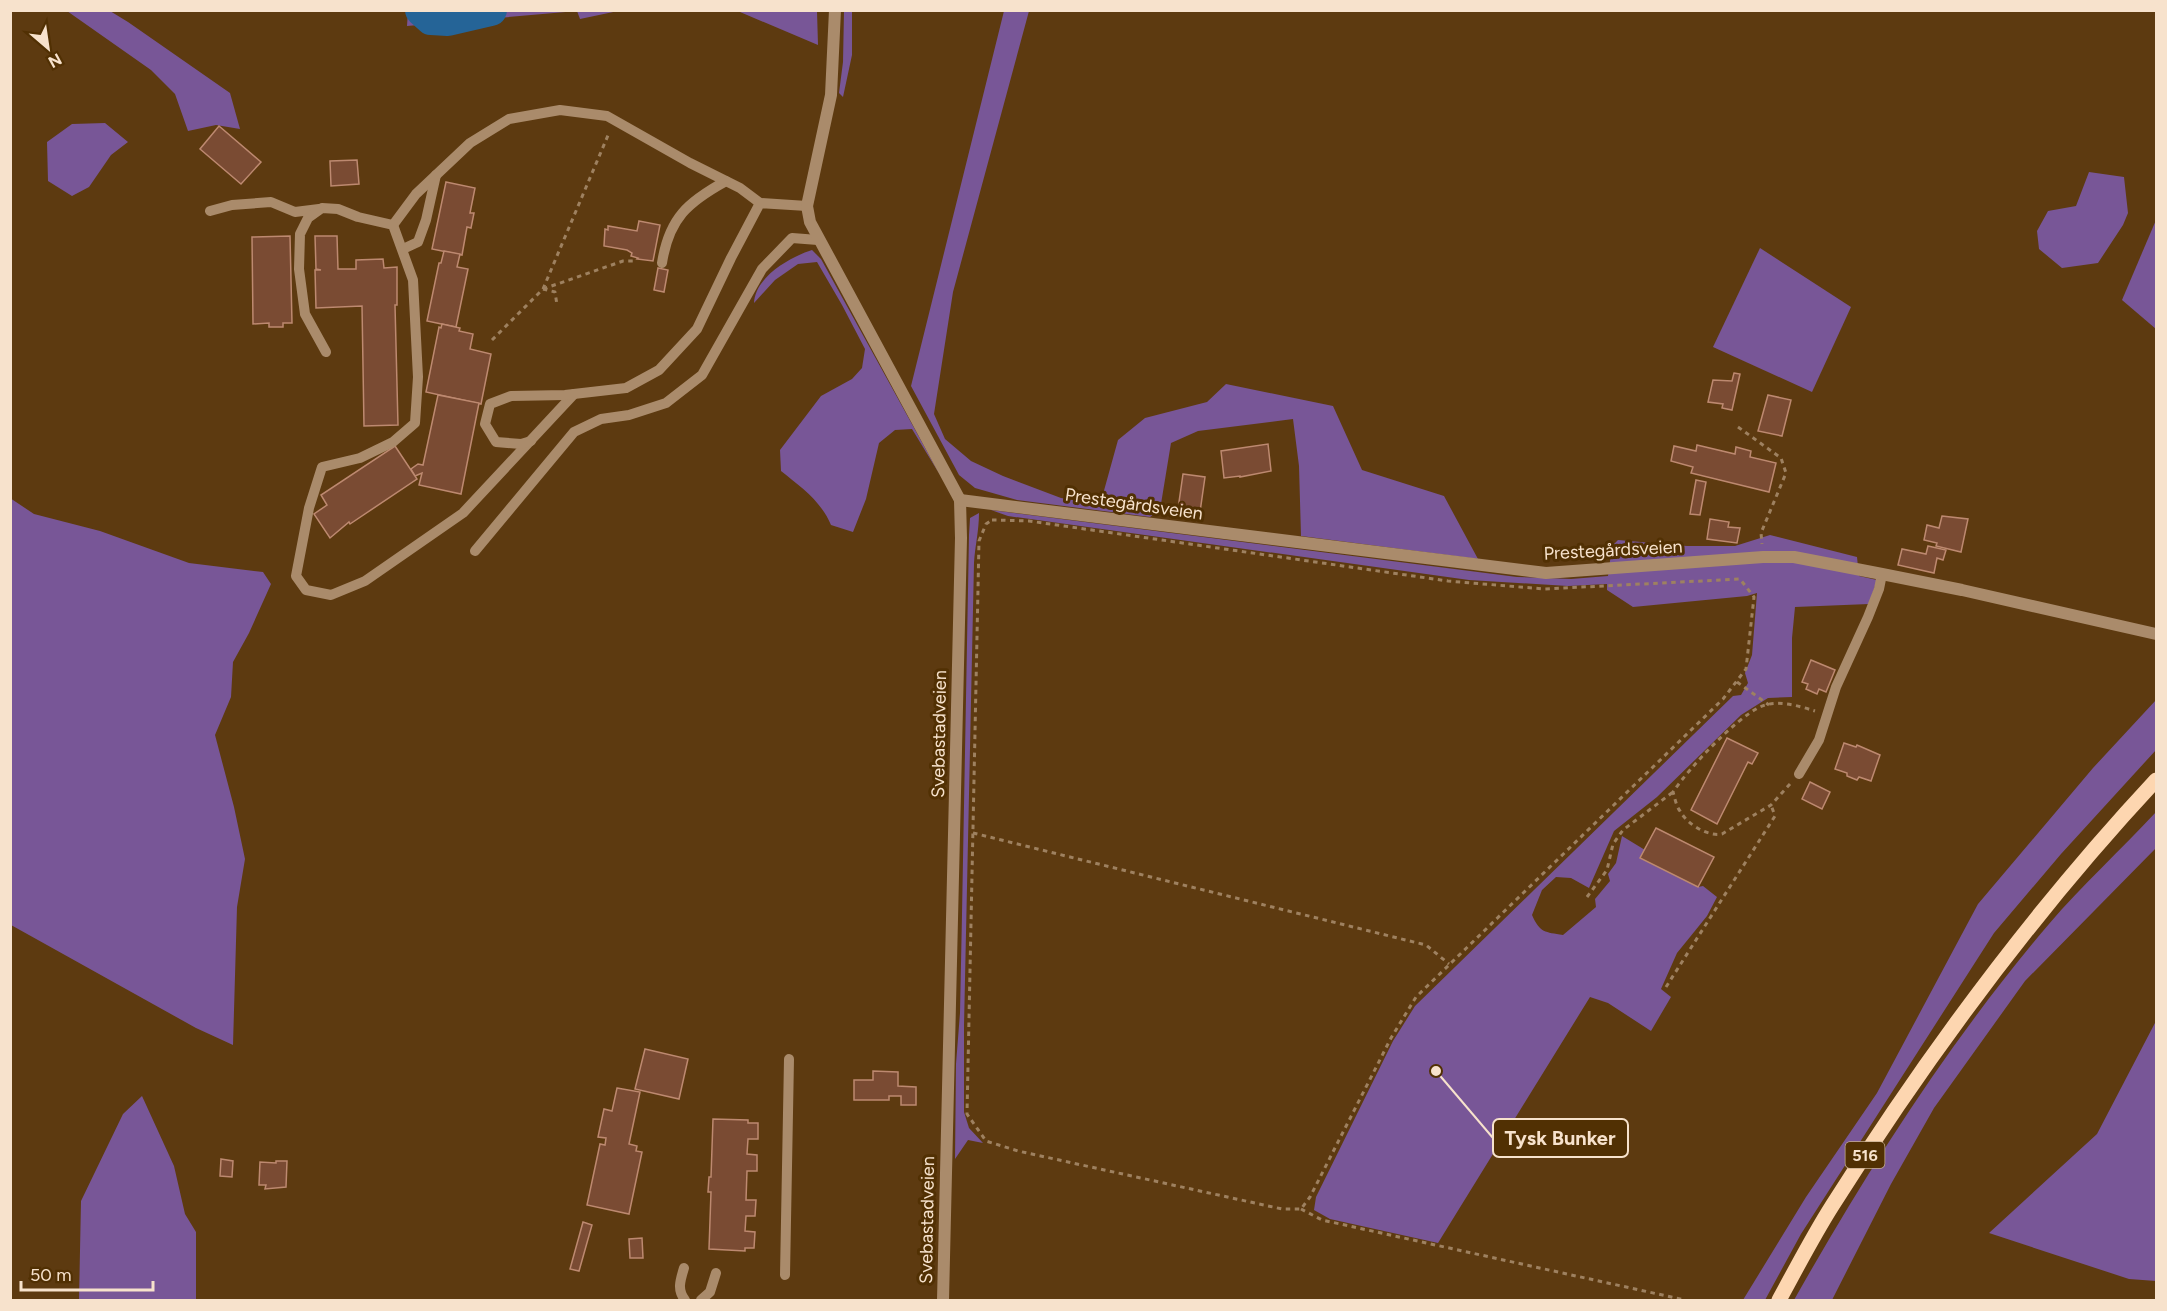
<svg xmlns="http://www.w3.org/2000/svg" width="2167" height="1311" font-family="Figtree,sans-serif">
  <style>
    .green { fill: #785697 }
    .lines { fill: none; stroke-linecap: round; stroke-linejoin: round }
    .river { stroke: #256497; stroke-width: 32 }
    .building { fill: #7a4b33; stroke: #bd8970; stroke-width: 1.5 }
    .path { stroke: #9e8160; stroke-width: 3; stroke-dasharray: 4.5 4.5; stroke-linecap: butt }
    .lane { stroke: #aa8b6b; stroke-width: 10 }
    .street { stroke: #aa8b6b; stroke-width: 12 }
    .primary { stroke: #fdd6b0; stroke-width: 15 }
    .labels { text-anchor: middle; stroke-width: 6; stroke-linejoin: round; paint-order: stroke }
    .shield { fill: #513003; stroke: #c5ad90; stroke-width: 1.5 }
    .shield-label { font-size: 16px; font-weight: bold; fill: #f7e2cc }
    .street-label { font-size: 18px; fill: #f7e2cc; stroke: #513003 }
    .leader { fill: none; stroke: #f7e2cc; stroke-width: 2 }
    .callout-dot { fill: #f7e2cc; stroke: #513003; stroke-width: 2 }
    .callout { fill: #513003; stroke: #f7e2cc; stroke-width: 2 }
    .callout-label { font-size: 20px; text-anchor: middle; font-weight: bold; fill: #f7e2cc }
  </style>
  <rect width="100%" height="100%" fill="#5d3a10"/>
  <g class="green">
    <path d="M 67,11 L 110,11 L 128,22 L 230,93 L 240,129 L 216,125 L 188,131 L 175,94 L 151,70 Z"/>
    <path d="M 408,11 L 408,10 L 618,11 L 580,19 L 577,11 L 407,26 Z"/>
    <path d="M 732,11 L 817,11 L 818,45 L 740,12 Z"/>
    <path d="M 844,11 L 852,11 L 852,55 L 843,97 L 839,93 L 843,62 Z"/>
    <path d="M 1004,11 L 1029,11 L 953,292 L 934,414 L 945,439 L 971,461 L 1003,476 L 1061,498 L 1100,505 L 1118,440 L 1145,418 L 1207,402 L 1226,384 L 1333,406 L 1362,470 L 1444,496 L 1478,559 L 1301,536 L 1299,466 L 1293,419 L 1198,431 L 1171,443 L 1160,510 L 1150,517 L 1017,500 L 975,488 L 959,475 L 911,386 Z"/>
    <path d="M 105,123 L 128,142 L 111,155 L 89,187 L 72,196 L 48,181 L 47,142 L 72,124 Z"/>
    <path d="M 2089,172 L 2124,177 L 2128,213 L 2123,225 L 2098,263 L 2062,268 L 2039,249 L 2037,231 L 2048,211 L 2076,206 Z"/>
    <path d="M 2156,220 L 2156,329 L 2122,300 Z"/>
    <path d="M 1760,248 L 1851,307 L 1812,392 L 1713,347 Z"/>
    <path d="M 812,250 L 821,259 L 940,475 L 912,429 L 895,430 L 879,443 L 866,499 L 853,532 L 831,525 C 821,501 801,487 781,471 L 780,450 L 821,396 L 852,379 L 862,368 L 865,349 L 842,305 L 817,262 L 798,264 L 775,280 L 754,303 C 755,277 790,257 812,250 Z"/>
    <path d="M 10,498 L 34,514 L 100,531 L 189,563 L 263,572 L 271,584 L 249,633 L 233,662 L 231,697 L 215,735 L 234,807 L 245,859 L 237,907 L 233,1045 L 196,1028 L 11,925 Z"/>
    <path d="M 991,510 L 1517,577 L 1571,579 L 1608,576 L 1612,546 L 1618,540 L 1687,546 L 1735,546 L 1770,535 L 1857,557 L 1859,576 L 1877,580 L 1869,604 L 1795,607 L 1792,638 L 1792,697 L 1768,698 L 1741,715 L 1657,797 L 1614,831 L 1589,888 L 1571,878 L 1556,877 L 1542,890 L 1532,915 C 1540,933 1545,932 1563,935 L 1596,907 L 1595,899 L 1610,881 L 1608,874 L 1616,863 L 1622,836 L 1645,850 L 1641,858 L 1698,887 L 1703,886 L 1717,897 L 1707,916 L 1677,953 L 1661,989 L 1671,997 L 1651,1031 L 1608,1003 L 1590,997 L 1438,1243 L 1330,1219 L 1314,1210 L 1316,1197 L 1393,1041 L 1415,1006 L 1733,696 L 1741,695 L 1748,683 L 1745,673 L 1752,655 L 1757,593 L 1747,596 L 1633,607 L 1607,590 L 1607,584 L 1568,586 L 1469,580 L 1008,516 Z"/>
    <path d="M 979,513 C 979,531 975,546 974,563 L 964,1026 L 964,1112 L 969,1128 L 983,1143 L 968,1140 L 955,1159 L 956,1064 L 960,1013 L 962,914 L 969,535 L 970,518 Z"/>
    <path d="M 2156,700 L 2156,750 L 2061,854 L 1994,933 L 1801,1234 L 1765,1300 L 1743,1300 L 1806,1197 L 1877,1093 L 1978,904 L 2093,768 Z"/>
    <path d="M 2156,812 L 2156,848 L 2025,981 L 1934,1108 L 1891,1184 L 1832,1300 L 1794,1300 C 1868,1169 1951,1039 2049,924 C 2082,885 2121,850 2156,812 Z"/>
    <path d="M 2156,1021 L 2156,1281 L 2129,1279 L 1989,1233 L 2097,1134 Z"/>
    <path d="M 142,1096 L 174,1166 L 185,1214 L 196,1232 L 196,1300 L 79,1300 L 81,1201 L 123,1114 Z"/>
  </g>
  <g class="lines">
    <path class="river" d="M 421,10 L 431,19 L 448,20 L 491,10"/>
  </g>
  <g class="building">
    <path d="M 219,126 L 261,162 L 241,184 L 200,149 Z"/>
    <path d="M 357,160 L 359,184 L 331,186 L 330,161 Z"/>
    <path d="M 446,182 L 475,188 L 470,213 L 474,213 L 471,228 L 467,227 L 462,255 L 432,249 Z"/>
    <path d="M 639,221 L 660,225 L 653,261 L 637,259 L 638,258 L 631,256 L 632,253 L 627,250 L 604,246 L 605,229 L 608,230 L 608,226 L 637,231 Z"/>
    <path d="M 290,236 L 292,323 L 283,323 L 283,327 L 269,327 L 269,323 L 253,324 L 252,237 Z"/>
    <path d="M 315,236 L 337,236 L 338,269 L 356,269 L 356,260 L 383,259 L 384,268 L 397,267 L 397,305 L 395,305 L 398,425 L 364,426 L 362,306 L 316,308 L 315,270 L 321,270 L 316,269 Z"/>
    <path d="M 444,251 L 460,254 L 457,267 L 468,269 L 456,327 L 427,321 L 439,263 L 441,263 Z"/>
    <path d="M 658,268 L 668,270 L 664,292 L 654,290 Z"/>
    <path d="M 442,324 L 460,328 L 459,331 L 473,334 L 470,349 L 491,354 L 481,404 L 426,392 L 439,327 L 441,328 Z"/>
    <path d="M 1734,373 L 1740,374 L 1732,410 L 1722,408 L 1723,404 L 1708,402 L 1713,380 L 1732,381 Z"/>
    <path d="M 438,395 L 479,403 L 461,494 L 419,485 L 422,473 L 415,476 L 411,469 L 418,464 L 423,465 Z"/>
    <path d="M 1768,395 L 1791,400 L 1782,436 L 1758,431 Z"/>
    <path d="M 1268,444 L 1271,471 L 1240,477 L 1240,476 L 1224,478 L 1221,451 Z"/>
    <path d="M 1697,445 L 1735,454 L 1736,447 L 1751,451 L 1750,457 L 1776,463 L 1769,492 L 1691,473 L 1693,467 L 1671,461 L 1674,446 L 1696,451 Z"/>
    <path d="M 395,446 L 417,479 L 350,524 L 349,522 L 330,538 L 314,514 L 327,505 L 321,495 Z"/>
    <path d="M 1183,474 L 1205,477 L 1199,519 L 1177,516 Z"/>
    <path d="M 1696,480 L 1706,482 L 1700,515 L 1690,514 Z"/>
    <path d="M 1942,516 L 1968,519 L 1961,552 L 1936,546 L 1937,543 L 1924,540 L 1927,525 L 1939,528 Z"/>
    <path d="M 1710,519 L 1729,522 L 1728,527 L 1740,528 L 1737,543 L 1707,539 Z"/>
    <path d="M 1928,546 L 1946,550 L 1943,560 L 1937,558 L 1934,573 L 1898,565 L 1902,549 L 1926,554 Z"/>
    <path d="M 1811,660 L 1835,670 L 1826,692 L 1819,689 L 1817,694 L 1806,689 L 1808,684 L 1802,682 Z"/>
    <path d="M 1727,738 L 1758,753 L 1752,764 L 1748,762 L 1717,824 L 1691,810 Z"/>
    <path d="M 1844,743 L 1856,747 L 1857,745 L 1880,755 L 1871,781 L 1859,777 L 1857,780 L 1847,776 L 1847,773 L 1835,769 Z"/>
    <path d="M 1810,782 L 1830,792 L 1822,809 L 1802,799 Z"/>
    <path d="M 1656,828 L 1714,857 L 1698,887 L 1640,858 Z"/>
    <path d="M 645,1049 L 688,1059 L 679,1099 L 635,1089 Z"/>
    <path d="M 873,1071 L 898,1072 L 898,1086 L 916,1087 L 916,1105 L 901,1105 L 901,1096 L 889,1096 L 889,1100 L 854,1100 L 854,1080 L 873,1080 Z"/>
    <path d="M 617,1088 L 640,1092 L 629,1144 L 637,1146 L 636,1151 L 642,1152 L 629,1214 L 587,1205 L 600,1144 L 605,1145 L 606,1138 L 598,1137 L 604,1109 L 612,1111 Z"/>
    <path d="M 713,1119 L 748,1120 L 748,1123 L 758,1123 L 758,1139 L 748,1139 L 747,1154 L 757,1155 L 757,1171 L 747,1171 L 746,1200 L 756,1200 L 755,1216 L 746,1216 L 745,1231 L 755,1232 L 754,1248 L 745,1248 L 745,1251 L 709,1249 L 711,1192 L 708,1192 L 709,1177 L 711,1177 Z"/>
    <path d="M 221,1159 L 233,1161 L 232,1177 L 220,1176 Z"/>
    <path d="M 276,1161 L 287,1161 L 286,1187 L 265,1189 L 266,1185 L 259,1185 L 260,1162 L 276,1163 Z"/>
    <path d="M 583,1222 L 592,1225 L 579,1271 L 570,1269 Z"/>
    <path d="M 642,1238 L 643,1258 L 630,1258 L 629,1239 Z"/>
  </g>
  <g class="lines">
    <g class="path">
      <path d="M 543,289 L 609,133"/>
      <path d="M 543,289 L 623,261 L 635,261"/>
      <path d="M 492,340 L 543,289 L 555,292 L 557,305"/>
      <path d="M 1738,427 L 1781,458 L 1786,473 L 1761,533 L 1762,544"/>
      <path d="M 992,520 L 1029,521 L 1448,581 L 1544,589 L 1740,579 L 1754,597 L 1746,669 L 1723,699 L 1416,997 L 1391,1038 L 1310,1197 L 1301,1209 L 1282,1209 L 1018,1151 L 986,1141 L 967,1114 L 979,541 L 986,524 Z"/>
      <path d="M 1737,682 L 1769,705"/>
      <path d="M 1790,784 L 1771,805 L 1722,834 C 1708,837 1687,824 1680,811 C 1676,806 1675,798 1673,792 C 1689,768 1735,719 1760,707 C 1777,699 1799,706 1815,711"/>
      <path d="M 973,833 L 1426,945 L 1449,964"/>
      <path d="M 1587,897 L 1607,870 L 1613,844 L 1623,830 L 1673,792"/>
      <path d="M 1666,987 L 1775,816 L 1771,805"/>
      <path d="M 1301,1209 L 1322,1220 L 1685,1300"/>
    </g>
    <g class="lane">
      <path d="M 210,211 L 232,205 L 271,202 L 295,212 L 319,209"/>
      <path d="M 393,225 L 416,194 L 470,143 L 509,119 L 560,110 L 607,116 L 690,163 L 740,188 L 760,203"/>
      <path d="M 403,249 L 418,242 L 426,220 L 436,175"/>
      <path d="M 662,263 C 669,218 688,202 726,181"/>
      <path d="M 326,352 L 305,314 L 299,269 L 300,234 L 308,218 L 322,208 L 338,209 L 358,217 L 393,225 L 413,280 L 418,377 L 415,423 L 393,442 L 360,458 L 322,467 L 309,508 L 296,576 L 306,590 L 331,595 L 365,581 L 463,513 L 574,394"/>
      <path d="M 531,441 L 521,444 L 496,442 L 485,424 L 490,404 L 511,396 L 565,395 L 626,388 L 659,370 L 697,329 L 731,258 L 760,203 L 807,206"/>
      <path d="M 475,551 L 574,432 L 601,419 L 629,415 L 666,403 L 702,375 L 762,269 L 792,238 L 818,240"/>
      <path d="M 1799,774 L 1819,740 L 1836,687 L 1868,617 L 1879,589 L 1882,574"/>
      <path d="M 684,1268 C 680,1281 677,1290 685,1300"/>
      <path d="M 785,1275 L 789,1059"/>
      <path d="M 701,1300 L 710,1292 L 716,1273"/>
    </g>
    <g class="street">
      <path d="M 835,10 L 831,95 L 807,206 L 810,222 L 960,500 L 961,538 L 943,1300"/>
      <path d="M 960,500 L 1546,573 L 1763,557 L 1794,557 L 1882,574 L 1962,590 L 2156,634"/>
    </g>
    <path class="primary" d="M 1779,1300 C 1796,1269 1813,1236 1832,1206 C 1928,1054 2034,911 2156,780"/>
  </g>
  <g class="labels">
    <rect class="shield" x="1845.5" y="1142" width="39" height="26" rx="4.5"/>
    <g class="shield-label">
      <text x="1865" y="1161">516</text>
    </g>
    <g class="street-label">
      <text transform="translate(1134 504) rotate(8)" y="6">Prestegårdsveien</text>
      <text transform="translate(1613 550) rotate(-3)" y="6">Prestegårdsveien</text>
      <text transform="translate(939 734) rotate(-89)" y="6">Svebastadveien</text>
      <text transform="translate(927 1220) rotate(-89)" y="6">Svebastadveien</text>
    </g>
  </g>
  <path class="leader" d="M1436 1071L1493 1138"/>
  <circle class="callout-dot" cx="1436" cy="1071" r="6"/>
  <rect class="callout" x="1493" y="1119" width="135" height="38" rx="6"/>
  <g class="callout-label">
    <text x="1560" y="1145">Tysk Bunker</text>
  </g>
  <rect width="2167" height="1311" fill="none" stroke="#f7e2cc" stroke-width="24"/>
  <g transform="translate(48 48) rotate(151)" stroke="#513003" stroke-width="4.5" paint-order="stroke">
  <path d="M0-4.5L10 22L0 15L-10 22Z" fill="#f7e2cc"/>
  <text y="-9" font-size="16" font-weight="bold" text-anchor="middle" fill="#f7e2cc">N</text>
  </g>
  <path d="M21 1281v9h132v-9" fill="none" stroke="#f7e2cc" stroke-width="3"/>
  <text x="30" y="1281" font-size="18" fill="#f7e2cc" stroke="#513003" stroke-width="4.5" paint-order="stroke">50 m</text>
</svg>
